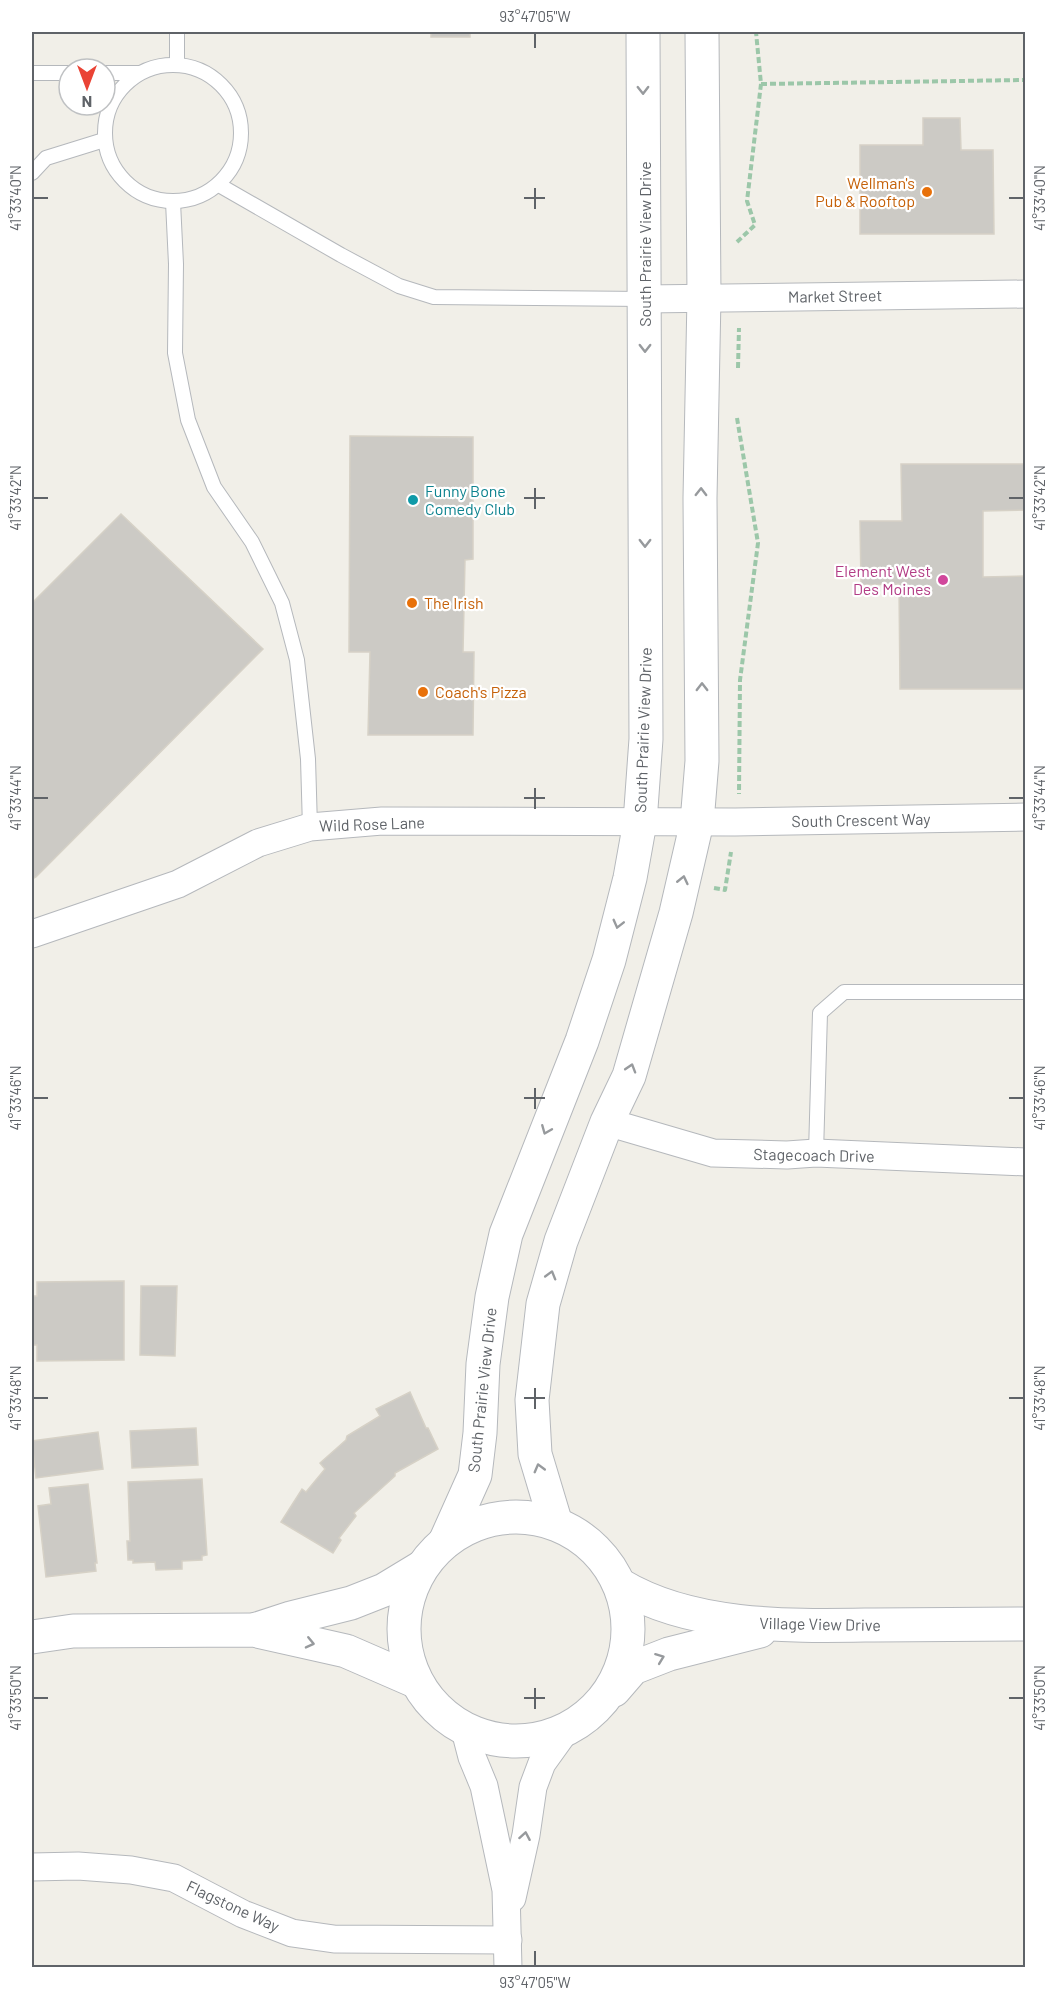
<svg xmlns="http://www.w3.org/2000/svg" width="1057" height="1999" font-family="Barlow,sans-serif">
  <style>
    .building { fill: #cccac5; stroke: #d6d1c6; stroke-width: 1.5 }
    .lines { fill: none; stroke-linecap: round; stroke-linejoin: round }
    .service-casing { stroke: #b5b8bc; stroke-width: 16 }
    .minor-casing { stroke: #b5b8bc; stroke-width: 29 }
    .tertiary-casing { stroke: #b5b8bc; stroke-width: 35 }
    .path { stroke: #9cc7a9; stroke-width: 4; stroke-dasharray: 6 3; stroke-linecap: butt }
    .service { stroke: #fff; stroke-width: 14 }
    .minor { stroke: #fff; stroke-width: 27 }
    .tertiary { stroke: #fff; stroke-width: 33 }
    .oneway { stroke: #979a9d }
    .ticks { fill: none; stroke: #5f6368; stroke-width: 2 }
    .food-dot { fill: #e8710a; stroke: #fff; stroke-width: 2 }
    .culture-dot { fill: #0f9aa8; stroke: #fff; stroke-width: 2 }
    .hotel-dot { fill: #d1479c; stroke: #fff; stroke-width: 2 }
    .labels { text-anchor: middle; stroke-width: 4.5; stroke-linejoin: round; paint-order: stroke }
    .food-label { font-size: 16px; fill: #c56008; stroke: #fff; text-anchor: start }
    .street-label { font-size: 16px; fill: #5f6368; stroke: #fff }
    .culture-label { font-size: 16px; fill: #0d838f; stroke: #fff; text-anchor: start }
    .hotel-label { font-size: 16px; fill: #b23c85; stroke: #fff; text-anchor: end }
    .neatline { fill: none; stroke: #5f6368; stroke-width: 2 }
    .ticks-label { font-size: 15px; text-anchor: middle; fill: #5f6368 }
  </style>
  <rect width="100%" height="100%" fill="#f1efe8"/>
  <g class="building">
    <rect x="431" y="32" width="39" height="5"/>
    <path d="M 923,118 L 960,118 L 961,150 L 993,150 L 994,234 L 860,234 L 860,145 L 923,145 Z"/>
    <path d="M 350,436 L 473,437 L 473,559 L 465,560 L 463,652 L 474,652 L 473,735 L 368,735 L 370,652 L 349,652 Z"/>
    <path d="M 901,464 L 1026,464 L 1026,510 L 983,511 L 983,577 L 1026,576 L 1026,689 L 900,689 L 899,584 L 861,585 L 860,521 L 902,521 Z"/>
    <path d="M 121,514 L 263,649 L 36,877 L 32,879 L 32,603 Z"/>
    <path d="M 124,1281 L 124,1360 L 37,1361 L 37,1345 L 32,1345 L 32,1296 L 37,1296 L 37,1282 Z"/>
    <path d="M 141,1286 L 177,1286 L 175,1356 L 140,1355 Z"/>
    <path d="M 410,1392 L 426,1428 L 428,1428 L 438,1449 L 395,1473 L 395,1476 L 354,1513 L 356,1516 L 339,1538 L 341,1540 L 333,1553 L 281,1522 L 302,1489 L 306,1492 L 325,1469 L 320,1463 L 346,1440 L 347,1436 L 380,1416 L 376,1409 Z"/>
    <path d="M 196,1428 L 198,1465 L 132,1468 L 130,1431 Z"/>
    <path d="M 98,1432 L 103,1469 L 36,1478 L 32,1441 Z"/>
    <path d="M 202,1479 L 207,1555 L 202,1556 L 202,1560 L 182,1561 L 182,1569 L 156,1570 L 155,1562 L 133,1563 L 133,1560 L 128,1560 L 127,1541 L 130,1541 L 128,1482 Z"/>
    <path d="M 88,1484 L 97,1563 L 95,1563 L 96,1571 L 46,1577 L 38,1506 L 51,1504 L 49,1488 Z"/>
  </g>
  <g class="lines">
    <g class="service-casing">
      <g id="service">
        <path d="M 177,32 L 177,64"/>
        <circle cx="173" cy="133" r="68"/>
        <path d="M 32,73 L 69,73"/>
        <path d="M 105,73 L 139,73"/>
        <path d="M 32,173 L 46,158 L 104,140"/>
        <path d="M 219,185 L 341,255 L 399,286 L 434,297 L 645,299"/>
        <path d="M 173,202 L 176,264 L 175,353 L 188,420 L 214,487 L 252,542 L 282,603 L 297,660 L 308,759 L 310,827"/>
        <path d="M 816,1153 L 820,1013 L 844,992 L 1026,992"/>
      </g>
    </g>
    <g class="minor-casing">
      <g id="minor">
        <path d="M 645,299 L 1026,294"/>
        <path d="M 32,934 L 178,884 L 258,843 L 310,827 L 382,821 L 735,822 L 1026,817"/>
        <path d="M 607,1122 L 713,1153 L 787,1155 L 816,1153 L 1026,1162"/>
        <path d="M 465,1730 L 472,1757 L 484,1786 L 506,1890 L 508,1968"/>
        <path d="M 32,1867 L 78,1866 L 131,1870 L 174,1878 L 243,1914 L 292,1933 L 334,1939 L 508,1940"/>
        <path d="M 512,1898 L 526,1835 L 533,1787 L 542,1763 L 565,1731"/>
      </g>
    </g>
    <g class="tertiary-casing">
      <g id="tertiary">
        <circle cx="516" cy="1629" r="112"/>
        <path d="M 556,1524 L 535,1454 L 532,1400 L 543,1304 L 561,1241 L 607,1122 L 629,1076 L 676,913 L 697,822 L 702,761 L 700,498 L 704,297 L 702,32"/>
        <path d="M 445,1542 L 475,1475 L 480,1433 L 483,1364 L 492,1297 L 506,1234 L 582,1041 L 609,960 L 630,878 L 640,822 L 646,739 L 643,32"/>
        <path d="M 620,1585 C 693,1629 792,1626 874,1625 C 925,1625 975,1624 1026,1624"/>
        <path d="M 257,1629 L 291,1618 L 351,1603 L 384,1590 L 422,1567"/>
        <path d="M 32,1637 L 73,1631 L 253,1630 L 346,1651 L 415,1681"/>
        <path d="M 614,1690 L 633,1668 L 669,1654 L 760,1631"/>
      </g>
    </g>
    <g class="path">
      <path d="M 761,84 L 1024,80"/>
      <path d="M 737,242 L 755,225 L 747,201 L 761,84 L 756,32"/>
      <path d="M 738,368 L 739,328"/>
      <path d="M 737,418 L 758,543 L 740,680 L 739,794"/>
      <path d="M 714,888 L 725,890 L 731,852"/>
    </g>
    <use href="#service" class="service"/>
    <use href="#minor" class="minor"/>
    <use href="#tertiary" class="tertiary"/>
  </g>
  <defs><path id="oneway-chevron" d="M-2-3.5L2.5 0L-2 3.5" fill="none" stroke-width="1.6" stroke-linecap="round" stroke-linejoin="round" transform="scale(1.5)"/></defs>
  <g class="oneway">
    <use href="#oneway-chevron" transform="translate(643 90) rotate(89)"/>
    <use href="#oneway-chevron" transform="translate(645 348) rotate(90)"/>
    <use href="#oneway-chevron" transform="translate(701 492) rotate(-89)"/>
    <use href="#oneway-chevron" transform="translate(645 543) rotate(90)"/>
    <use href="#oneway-chevron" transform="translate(702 687) rotate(-90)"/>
    <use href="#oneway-chevron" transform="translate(683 880) rotate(-77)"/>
    <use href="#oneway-chevron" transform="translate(618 924) rotate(104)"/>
    <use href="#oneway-chevron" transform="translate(631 1068) rotate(-73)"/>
    <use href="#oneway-chevron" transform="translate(546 1130) rotate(112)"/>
    <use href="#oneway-chevron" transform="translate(551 1275) rotate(-74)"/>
    <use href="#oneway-chevron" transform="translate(539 1468) rotate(-105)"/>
    <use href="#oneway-chevron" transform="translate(310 1643) rotate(13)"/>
    <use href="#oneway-chevron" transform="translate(660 1658) rotate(-21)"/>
    <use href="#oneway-chevron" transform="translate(525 1836) rotate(-80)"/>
  </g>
  <path class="ticks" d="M 535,33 L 535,48M 535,188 L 535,209M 33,198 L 48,198M 524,198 L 545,198M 1009,198 L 1024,198M 535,488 L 535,509M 33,498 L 48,498M 524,498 L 545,498M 1009,498 L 1024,498M 535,788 L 535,809M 33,798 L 48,798M 524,798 L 545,798M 1009,798 L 1024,798M 535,1088 L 535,1109M 33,1098 L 48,1098M 524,1098 L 545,1098M 1009,1098 L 1024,1098M 535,1388 L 535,1409M 33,1398 L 48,1398M 524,1398 L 545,1398M 1009,1398 L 1024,1398M 535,1688 L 535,1709M 33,1698 L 48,1698M 524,1698 L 545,1698M 1009,1698 L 1024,1698M 535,1951 L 535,1966"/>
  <g class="food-dot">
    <circle cx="927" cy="192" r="6"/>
    <circle cx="412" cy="603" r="6"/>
    <circle cx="423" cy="692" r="6"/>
  </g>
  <circle class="culture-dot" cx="413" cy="500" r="6"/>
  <circle class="hotel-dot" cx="943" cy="580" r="6"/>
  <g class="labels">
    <g class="food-label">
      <text x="915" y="189" text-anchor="end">Wellman's<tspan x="915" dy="18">Pub &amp; Rooftop</tspan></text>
      <text x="424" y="609">The Irish</text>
      <text x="435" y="698">Coach's Pizza</text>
    </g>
    <g class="street-label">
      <text transform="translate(645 244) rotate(-90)" y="6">South Prairie View Drive</text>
      <text transform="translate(835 296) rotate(-1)" y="6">Market Street</text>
      <text transform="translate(643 730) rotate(-88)" y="6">South Prairie View Drive</text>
      <text transform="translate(861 820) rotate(-1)" y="6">South Crescent Way</text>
      <text transform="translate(372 824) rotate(-2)" y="6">Wild Rose Lane</text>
      <text transform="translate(814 1155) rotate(1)" y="6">Stagecoach Drive</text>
      <text transform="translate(482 1390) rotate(-84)" y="6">South Prairie View Drive</text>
      <text transform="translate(820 1624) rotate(1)" y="6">Village View Drive</text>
      <text transform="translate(233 1906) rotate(25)" y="6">Flagstone Way</text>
    </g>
    <g class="culture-label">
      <text x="425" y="497">Funny Bone<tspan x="425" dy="18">Comedy Club</tspan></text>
    </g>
    <g class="hotel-label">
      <text x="931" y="577">Element West<tspan x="931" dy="18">Des Moines</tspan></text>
    </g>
  </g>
  <rect width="1057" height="1999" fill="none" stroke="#ffffff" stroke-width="66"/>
  <g transform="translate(87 87) rotate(180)"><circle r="28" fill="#ffffff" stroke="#bfc1c3" stroke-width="1.5"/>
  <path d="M0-4.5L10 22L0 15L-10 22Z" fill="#ea4335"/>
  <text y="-9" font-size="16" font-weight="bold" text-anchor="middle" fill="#5f6368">N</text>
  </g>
  <rect x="33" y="33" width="991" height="1933" class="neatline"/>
  <g class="ticks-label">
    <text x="535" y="22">93°47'05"W</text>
    <text transform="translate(1040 198) rotate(-90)" y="5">41°33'40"N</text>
    <text transform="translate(16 198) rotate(-90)" y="5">41°33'40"N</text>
    <text transform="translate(1040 498) rotate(-90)" y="5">41°33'42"N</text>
    <text transform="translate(16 498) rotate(-90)" y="5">41°33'42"N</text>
    <text transform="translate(16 798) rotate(-90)" y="5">41°33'44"N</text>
    <text transform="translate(1040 798) rotate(-90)" y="5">41°33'44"N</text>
    <text transform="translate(16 1098) rotate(-90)" y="5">41°33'46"N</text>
    <text transform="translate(1040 1098) rotate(-90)" y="5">41°33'46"N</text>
    <text transform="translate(16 1398) rotate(-90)" y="5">41°33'48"N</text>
    <text transform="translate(1040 1398) rotate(-90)" y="5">41°33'48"N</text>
    <text transform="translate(1040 1698) rotate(-90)" y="5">41°33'50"N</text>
    <text transform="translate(16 1698) rotate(-90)" y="5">41°33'50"N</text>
    <text x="535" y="1988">93°47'05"W</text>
  </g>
</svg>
